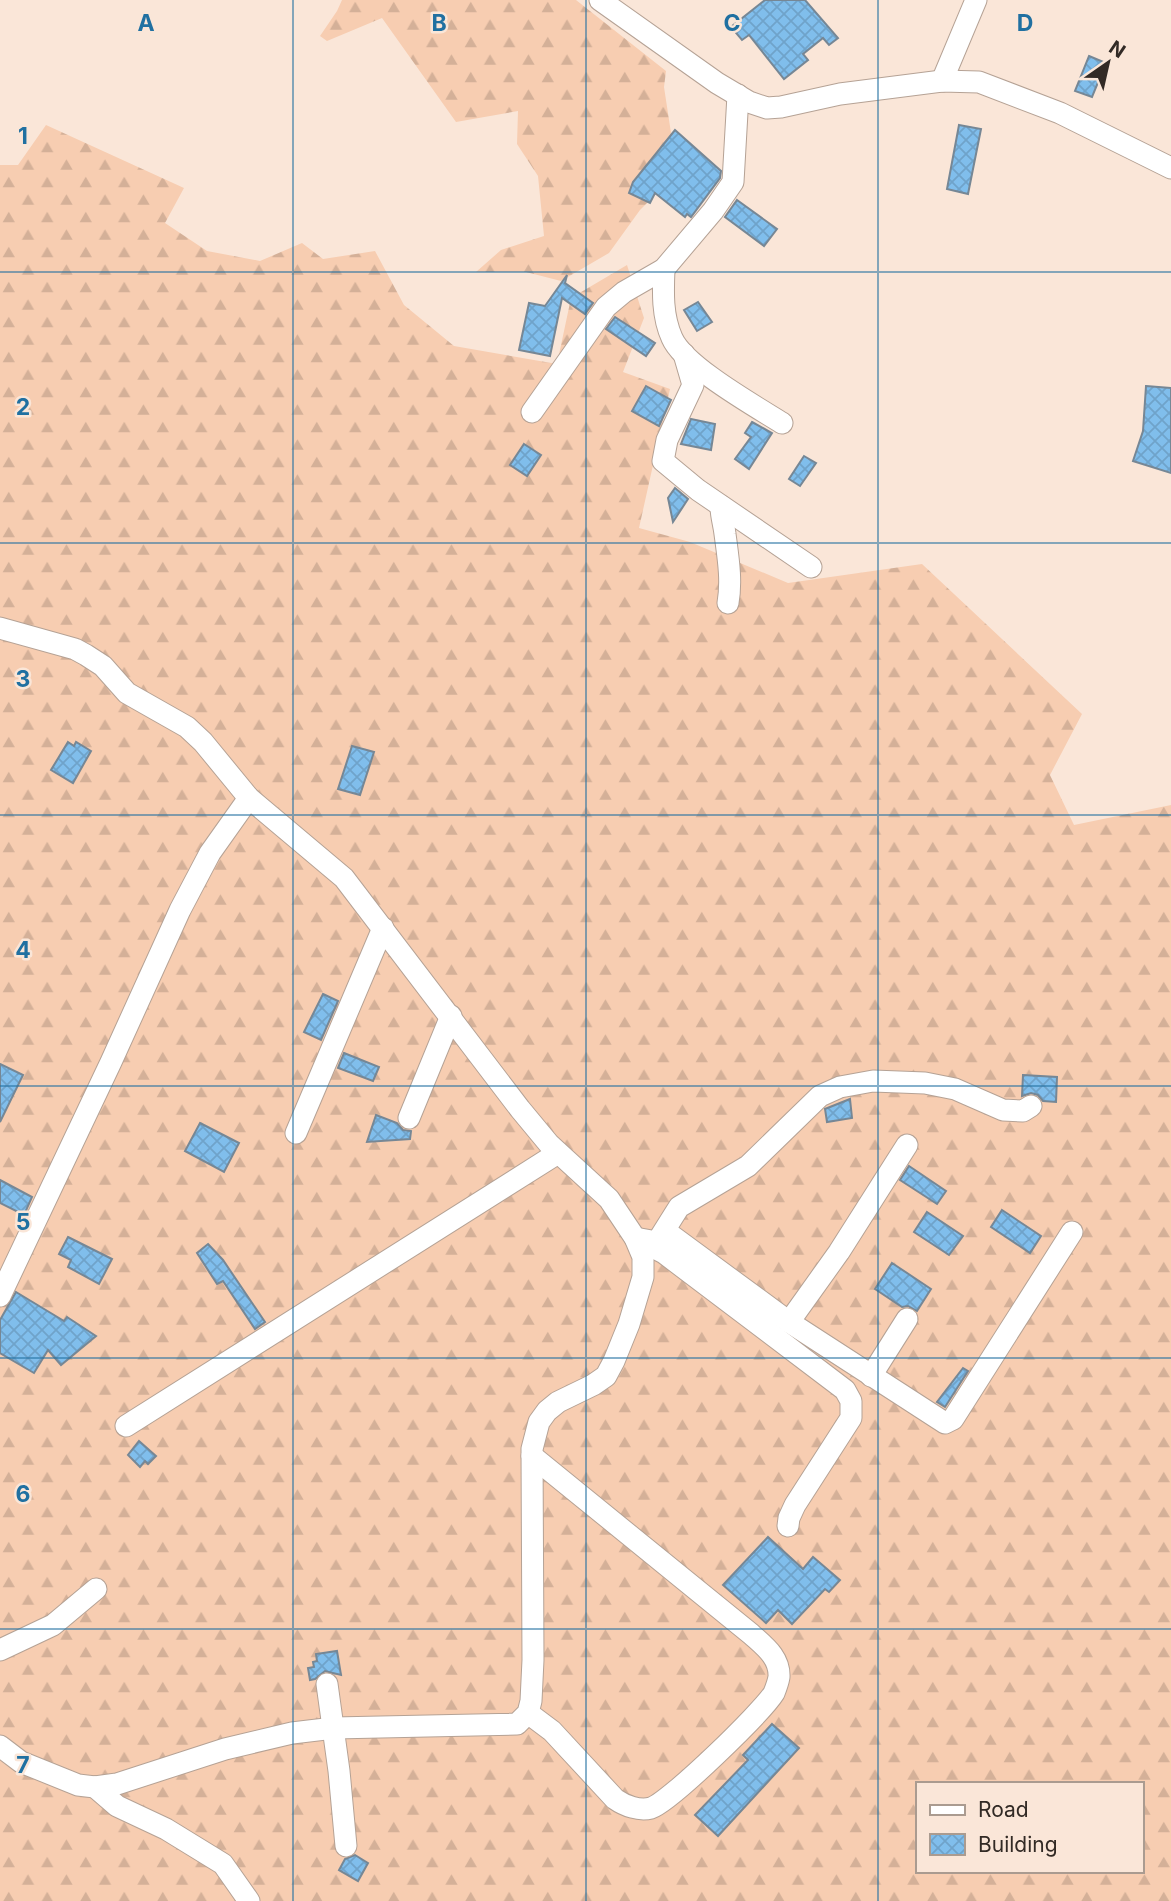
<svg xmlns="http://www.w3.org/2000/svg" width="1171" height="1901" font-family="Inter,sans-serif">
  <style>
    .forest { fill: url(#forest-firs); fill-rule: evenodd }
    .building { fill: url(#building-cross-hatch); stroke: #768795; stroke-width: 2 }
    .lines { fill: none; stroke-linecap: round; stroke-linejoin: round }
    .minor-casing { stroke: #b5a295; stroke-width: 23 }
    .minor { stroke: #fff; stroke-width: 21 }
    .grid { fill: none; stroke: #2070a1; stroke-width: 2; stroke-opacity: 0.55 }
    .grid-label { font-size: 23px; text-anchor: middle; font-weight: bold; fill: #2070a1; stroke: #fae6d8; stroke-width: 5; stroke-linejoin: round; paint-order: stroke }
  </style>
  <defs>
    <pattern id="forest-firs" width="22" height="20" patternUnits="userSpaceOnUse" patternTransform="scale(1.75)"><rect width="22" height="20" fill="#f7cdb1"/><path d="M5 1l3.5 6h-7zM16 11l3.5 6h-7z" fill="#d4b098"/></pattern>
    <pattern id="building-cross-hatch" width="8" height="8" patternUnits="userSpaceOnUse" patternTransform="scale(1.75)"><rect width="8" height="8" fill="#80beec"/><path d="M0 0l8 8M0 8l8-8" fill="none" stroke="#6fa3ca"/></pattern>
  </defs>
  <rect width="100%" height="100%" fill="#fae6d8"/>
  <g class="forest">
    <path d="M 342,0 L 576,0 L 666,71 L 664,87 L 673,146 L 665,185 L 640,210 L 609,253 L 561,281 L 526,272 L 476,272 L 501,250 L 544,236 L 538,176 L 517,144 L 518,111 L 456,122 L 382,18 L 327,41 L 320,36 L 337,11 Z"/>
    <path d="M 46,125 L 184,188 L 165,223 L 207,251 L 260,261 L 302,243 L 323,259 L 375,251 L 404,305 L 454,346 L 557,364 L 571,298 L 627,265 L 644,318 L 623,372 L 670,389 L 639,528 L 690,542 L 788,583 L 922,564 L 1082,714 L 1050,775 L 1074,825 L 1171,805 L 1171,1901 L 0,1901 L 0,165 L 18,165 ZM 917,1784 L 1141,1784 L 1141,1871 L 917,1871 Z"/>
  </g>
  <g class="building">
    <path d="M 765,0 L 805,0 L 838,38 L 829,45 L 823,38 L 803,54 L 808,60 L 784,79 L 749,35 L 742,40 L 731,27 Z"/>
    <path d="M 1089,56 L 1106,63 L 1092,97 L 1075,91 Z"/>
    <path d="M 959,125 L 981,129 L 968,194 L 947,189 Z"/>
    <path d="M 675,130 L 721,171 L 720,178 L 691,217 L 687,214 L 685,217 L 655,193 L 650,203 L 629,193 L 633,182 Z"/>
    <path d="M 737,200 L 777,229 L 764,246 L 725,217 Z"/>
    <path d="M 567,275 L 565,283 L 593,303 L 585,314 L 562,298 L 550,356 L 519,350 L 529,303 L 545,306 Z"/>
    <path d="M 698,302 L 712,322 L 697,331 L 684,310 Z"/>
    <path d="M 615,317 L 655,343 L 646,356 L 606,329 Z"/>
    <path d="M 646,386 L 671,400 L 659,426 L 632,411 Z"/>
    <path d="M 1146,386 L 1171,388 L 1171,473 L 1133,461 L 1143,431 Z"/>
    <path d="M 691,419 L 715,424 L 711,450 L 681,444 Z"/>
    <path d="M 752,422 L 772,433 L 749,469 L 735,459 L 751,437 L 745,433 Z"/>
    <path d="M 524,444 L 541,455 L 527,476 L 510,465 Z"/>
    <path d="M 804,456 L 816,463 L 800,486 L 789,479 Z"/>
    <path d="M 675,488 L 688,499 L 673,522 L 668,498 Z"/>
    <path d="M 68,742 L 74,746 L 76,742 L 91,751 L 73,783 L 51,770 Z"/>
    <path d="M 352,746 L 374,752 L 360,795 L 338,789 Z"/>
    <path d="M 323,994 L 338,1001 L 321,1040 L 304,1032 Z"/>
    <path d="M 344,1053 L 379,1067 L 373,1081 L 338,1068 Z"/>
    <path d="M 0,1064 L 23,1075 L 0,1122 Z"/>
    <path d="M 1023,1075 L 1057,1077 L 1056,1102 L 1043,1101 L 1038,1095 L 1031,1093 L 1022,1096 Z"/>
    <path d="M 850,1099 L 852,1118 L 827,1122 L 825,1109 Z"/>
    <path d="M 376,1115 L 397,1123 L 403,1130 L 411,1131 L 410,1139 L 367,1142 Z"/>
    <path d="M 200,1123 L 239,1143 L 224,1172 L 185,1151 Z"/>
    <path d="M 909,1166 L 946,1191 L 937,1204 L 900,1180 Z"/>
    <path d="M 0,1180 L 32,1197 L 24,1215 L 0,1203 Z"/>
    <path d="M 1002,1210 L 1041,1236 L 1030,1253 L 991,1227 Z"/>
    <path d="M 927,1212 L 963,1236 L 949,1255 L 914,1232 Z"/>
    <path d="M 68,1237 L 112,1259 L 99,1284 L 68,1267 L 71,1260 L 59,1254 Z"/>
    <path d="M 208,1244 L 223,1260 L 265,1322 L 255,1329 L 223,1281 L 217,1284 L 197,1253 Z"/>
    <path d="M 892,1263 L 931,1289 L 917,1311 L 908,1306 L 902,1307 L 875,1289 Z"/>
    <path d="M 16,1292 L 64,1321 L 67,1317 L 96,1336 L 61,1365 L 48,1350 L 34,1373 L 0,1353 L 0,1320 Z"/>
    <path d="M 963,1368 L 968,1371 L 945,1407 L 937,1402 Z"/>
    <path d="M 139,1441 L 156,1456 L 148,1464 L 145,1461 L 140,1467 L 128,1455 Z"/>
    <path d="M 768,1537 L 803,1569 L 813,1557 L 840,1580 L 829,1592 L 825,1589 L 792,1624 L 778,1610 L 766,1623 L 723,1585 Z"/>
    <path d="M 337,1651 L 341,1675 L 325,1671 L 315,1679 L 310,1680 L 308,1668 L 314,1667 L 313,1662 L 317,1661 L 316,1654 Z"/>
    <path d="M 772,1724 L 799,1748 L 718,1836 L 695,1815 L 748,1760 L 743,1755 Z"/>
    <path d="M 355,1855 L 368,1863 L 358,1881 L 339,1870 L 345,1859 Z"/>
  </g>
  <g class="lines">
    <g class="minor-casing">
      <g id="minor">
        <path d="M 600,0 L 717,83 L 749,102 L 767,108 L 781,107 L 840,94 L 942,81 L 979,82 L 1060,113 L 1171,168"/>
        <path d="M 942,81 L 976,0"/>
        <path d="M 664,269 C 663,292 662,316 672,338 C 684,366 755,406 782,423"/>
        <path d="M 684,354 L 693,385 L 667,440 L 663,461 L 698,490 L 811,567"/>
        <path d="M 532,412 L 606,307 L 624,292 L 664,269 L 713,211 L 733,182 L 738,95"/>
        <path d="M 721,506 C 721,517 724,524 725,534 C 728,557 732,580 728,603"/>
        <path d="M 0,628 L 75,649 L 86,655 L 103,666 L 127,693 L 187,727 L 203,742 L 249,798 L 344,878 L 520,1109 L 549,1144 L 609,1199 L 635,1238 L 643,1257 L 643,1277 L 629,1324 L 614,1361 L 606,1376 L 593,1385 L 558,1402 L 547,1411 L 539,1422 L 532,1449 L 533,1660 L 531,1701 L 528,1713 L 517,1724 L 334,1728 L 292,1733 L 225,1749 L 117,1784 L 95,1787 L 78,1785 L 21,1762 L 0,1746"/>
        <path d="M 409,1118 L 451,1016"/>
        <path d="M 296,1133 L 383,928"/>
        <path d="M 657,1242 L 668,1233 L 789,1322 L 945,1423 L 953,1419 L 1072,1232"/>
        <path d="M 0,1296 L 111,1062 L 180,910 L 210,853 L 249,798"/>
        <path d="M 789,1322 L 839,1252 L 907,1145"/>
        <path d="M 871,1376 L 907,1319"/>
        <path d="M 126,1426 L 558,1153"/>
        <path d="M 788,1526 L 789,1518 L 795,1505 L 851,1418 L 851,1401 L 845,1390 L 664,1253 L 635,1238 L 657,1242 L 679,1207 L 748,1166 L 820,1096 L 840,1087 L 873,1081 L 925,1083 L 955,1089 L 1003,1110 L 1023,1111 L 1031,1106"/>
        <path d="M 0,1650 L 53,1625 L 96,1589"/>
        <path d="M 327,1684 L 339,1771 L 346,1846"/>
        <path d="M 528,1713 L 552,1731 L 615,1799 C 625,1806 639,1811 651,1808 C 670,1802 762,1712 774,1693 C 776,1688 778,1683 779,1677 C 780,1657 764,1646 751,1634 L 532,1456"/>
        <path d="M 95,1787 L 117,1806 L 166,1829 L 223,1864 L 249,1901"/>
      </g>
    </g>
    <use href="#minor" class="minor"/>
  </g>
  <path class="grid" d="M 293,0 L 293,1901M 586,0 L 586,1901M 878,0 L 878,1901M 0,272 L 1171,272M 0,543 L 1171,543M 0,815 L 1171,815M 0,1086 L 1171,1086M 0,1358 L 1171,1358M 0,1629 L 1171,1629"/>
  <g class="grid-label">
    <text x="146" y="31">A</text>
    <text x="439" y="31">B</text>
    <text x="732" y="31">C</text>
    <text x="1025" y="31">D</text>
    <text x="23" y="144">1</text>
    <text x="23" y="415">2</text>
    <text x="23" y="687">3</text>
    <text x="23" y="958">4</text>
    <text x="23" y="1230">5</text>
    <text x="23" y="1502">6</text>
    <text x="23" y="1773">7</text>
  </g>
  <rect x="916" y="1782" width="228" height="91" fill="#fae6d8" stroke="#aa9b90" stroke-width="2"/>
  <rect x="930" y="1805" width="35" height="10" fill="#ffffff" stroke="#aa9b90" stroke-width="2"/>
  <text x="978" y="1817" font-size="21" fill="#322a25">Road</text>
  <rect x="930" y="1834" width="35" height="21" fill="url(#building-cross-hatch)" stroke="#aa9b90" stroke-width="2"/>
  <text x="978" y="1852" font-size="21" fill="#322a25">Building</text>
  <g transform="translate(1108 63) rotate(34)" stroke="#fae6d8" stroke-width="5" paint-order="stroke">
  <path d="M0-5L12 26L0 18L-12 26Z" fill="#322a25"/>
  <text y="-10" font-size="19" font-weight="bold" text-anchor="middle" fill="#322a25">N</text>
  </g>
</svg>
